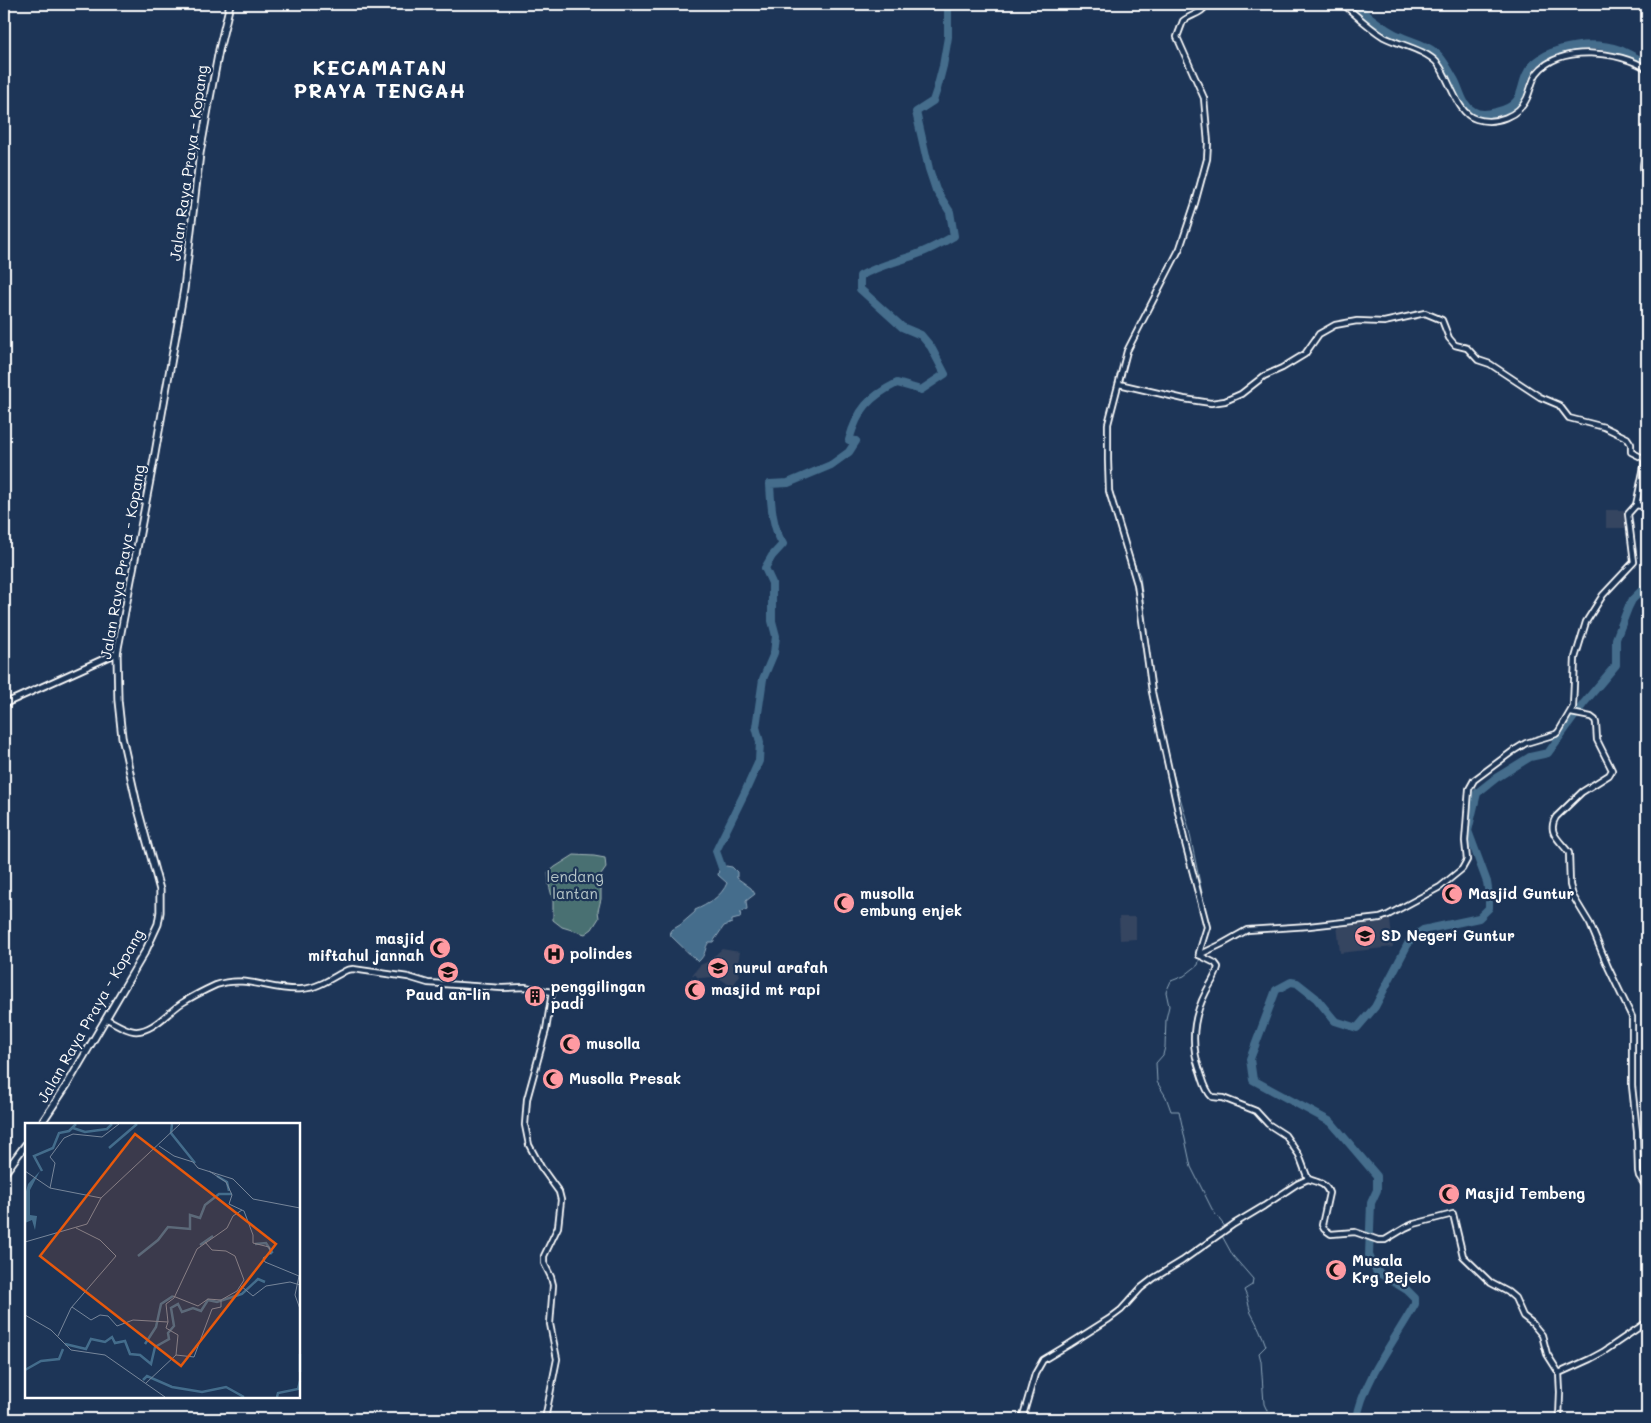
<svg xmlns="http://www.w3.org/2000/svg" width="1651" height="1423" font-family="Mali,sans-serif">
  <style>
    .built { fill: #344461 }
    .green { fill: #496f72; stroke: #a4b7b8 }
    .water { fill: #446d8c; stroke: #8fa7ba }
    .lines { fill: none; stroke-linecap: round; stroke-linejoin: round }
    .stream { stroke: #8fa7ba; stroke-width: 1 }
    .river { stroke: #446d8c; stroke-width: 8 }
    .tertiary-casing { stroke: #fff; stroke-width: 8 }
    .secondary-casing { stroke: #fff; stroke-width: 9 }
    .trunk-casing { stroke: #fff; stroke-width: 9 }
    .tertiary { stroke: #1d3557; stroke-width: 4.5 }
    .secondary { stroke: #1d3557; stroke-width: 5 }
    .trunk { stroke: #1d3557; stroke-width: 5.5 }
    .labels { text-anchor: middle; stroke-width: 4.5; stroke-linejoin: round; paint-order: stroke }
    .street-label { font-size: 15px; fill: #fff; stroke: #1d3557 }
    .park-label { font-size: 15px; fill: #b6c5c7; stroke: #1d3557 }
    .poi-label { font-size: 15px; font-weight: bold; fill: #fff; stroke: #1d3557; text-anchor: start }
    .district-label { font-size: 20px; font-weight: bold; letter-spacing: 1px; fill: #fff; stroke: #1d3557 }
    .inset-river { fill: none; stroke: #446d8c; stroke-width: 2.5 }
    .inset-road { fill: none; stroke: #77869a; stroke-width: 1 }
    .view { fill: #e8590c; fill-opacity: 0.15; stroke: #e8590c; stroke-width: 2.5 }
    .inset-edge { fill: none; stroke: #fff; stroke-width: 2.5 }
  </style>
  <rect width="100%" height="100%" fill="#1d3557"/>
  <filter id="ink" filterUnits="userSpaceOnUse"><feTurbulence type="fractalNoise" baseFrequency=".02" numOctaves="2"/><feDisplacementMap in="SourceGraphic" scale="10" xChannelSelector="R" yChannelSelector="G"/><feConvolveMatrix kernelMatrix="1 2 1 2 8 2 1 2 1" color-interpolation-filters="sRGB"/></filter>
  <g filter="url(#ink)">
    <g class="built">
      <path d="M 1606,510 L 1624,510 L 1625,528 L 1606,528 Z"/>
      <path d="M 1119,917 L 1136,917 L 1136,939 L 1120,940 Z"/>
      <path d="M 1390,919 L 1393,947 L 1340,953 L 1337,925 Z"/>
      <path d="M 722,949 L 740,952 L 737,970 L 740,975 L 732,987 L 722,980 L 712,977 L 701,978 L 697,977 L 696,975 L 692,975 L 700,965 L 707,962 Z"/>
    </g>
    <path class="green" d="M 574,855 L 594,856 L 605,858 L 606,868 L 601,875 L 601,899 L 598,911 L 599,918 L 592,929 L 585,934 L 562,927 L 553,920 L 553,900 L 549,885 L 548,873 L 555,867 Z"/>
    <path class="water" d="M 726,866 L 732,867 L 737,872 L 737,878 L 751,888 L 755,894 L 746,901 L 747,909 L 741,912 L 740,918 L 732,920 L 732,923 L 724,926 L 713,942 L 709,942 C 704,948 707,954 698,962 L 671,936 L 670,931 L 680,925 L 695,912 L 695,910 C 707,905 722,896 727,883 L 718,875 L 719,870 Z"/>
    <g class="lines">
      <g class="stream">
        <path d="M 1179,36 L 1184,47"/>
        <path d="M 1197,78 L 1205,94"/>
        <path d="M 1209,128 L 1210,139"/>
        <path d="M 1119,379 L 1117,376 L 1127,346 L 1137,327"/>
        <path d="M 1111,402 L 1113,394"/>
        <path d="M 1111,486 L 1118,513"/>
        <path d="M 1130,553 L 1140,576 L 1150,661"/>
        <path d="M 1154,692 L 1166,747"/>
        <path d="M 1168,756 L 1188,825 L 1209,927"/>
        <path d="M 1200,957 L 1198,965 L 1184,976 L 1171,981 L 1166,992 L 1169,1006 L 1166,1019 L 1165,1047 L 1163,1055 L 1156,1063 L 1157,1082 L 1166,1097 L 1171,1111 L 1179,1111 L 1191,1167 L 1213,1211 L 1226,1228"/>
        <path d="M 1221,1234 L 1233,1256 L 1253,1279 L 1252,1285 L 1244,1290 C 1248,1297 1248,1305 1251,1313 C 1257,1324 1262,1334 1266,1346 L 1259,1353 L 1261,1361 L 1264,1404 L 1271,1419"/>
      </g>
      <g class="river">
        <path d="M 1353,4 C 1366,14 1378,25 1393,33 C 1408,41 1428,44 1440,57 C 1445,63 1450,72 1454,79 C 1460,89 1462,106 1473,111 C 1479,115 1489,114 1496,112 C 1530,105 1516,82 1533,65 C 1553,45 1594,41 1620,50 C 1629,54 1638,59 1647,63"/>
        <path d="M 722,868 L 716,851 L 745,792 L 759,761 L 760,742 L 756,727 L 763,679 L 774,653 L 776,636 L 772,621 L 772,583 L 765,568 L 772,556 L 783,544 C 772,528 771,503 770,484 L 788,483 L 831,465 L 849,452 L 856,441 L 849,440 C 858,409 869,397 897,383 L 921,390 L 945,374 L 931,347 L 921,335 L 902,327 L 860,289 L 860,276 C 877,266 896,262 915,255 C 929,250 942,243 954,236 L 950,212 L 936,190 L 929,169 L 916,112 L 933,101 L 937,89 L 943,66 L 948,37 L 948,4"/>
        <path d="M 1357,1419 C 1362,1382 1397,1337 1415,1304 L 1415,1298 L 1407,1290 L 1376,1271 L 1369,1255 L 1371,1203 L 1377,1190 L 1377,1176 L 1331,1122 L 1253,1080 L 1250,1059 L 1276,990 L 1291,982 L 1297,983 L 1316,998 L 1335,1021 L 1357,1028 L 1375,1007 L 1411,938 L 1423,930 L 1479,918 L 1489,908 L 1489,895 L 1487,882 L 1468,831 L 1477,793 L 1496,778 L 1530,757 L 1548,753 L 1584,703 L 1616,665 L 1616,639 L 1628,608 L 1632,600 L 1647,585"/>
      </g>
      <g class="tertiary-casing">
        <g id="tertiary">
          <path d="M 1343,4 C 1356,15 1369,28 1384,37 C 1400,45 1427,50 1438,64 C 1450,79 1457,114 1476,119 C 1495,125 1519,116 1527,98 C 1531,89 1532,80 1537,73 C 1560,44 1620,51 1647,69"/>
          <path d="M 1647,149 C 1644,160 1640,170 1647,180"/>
          <path d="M 1119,384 L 1184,399 L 1211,403 L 1225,401 L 1241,394 L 1264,376 L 1282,368 L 1305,354 L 1319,334 L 1335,325 L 1357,321 L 1384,322 L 1425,313 L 1442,320 L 1449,338 L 1455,345 L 1467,348 L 1478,360 L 1490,364 L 1540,397 L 1559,405 L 1569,418 L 1604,427 L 1627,438 L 1631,444 L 1631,452 L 1643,458 L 1645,462 L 1636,505 L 1628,514 L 1634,562 L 1603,595 L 1586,622 L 1575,658 L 1573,707 L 1559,731 L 1556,734 L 1526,743 L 1513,751 L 1474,780 L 1469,789 L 1465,841 L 1467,860 L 1462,869 L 1440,887 L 1388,915 L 1380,918 L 1309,926 L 1247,930 L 1222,944 L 1199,955"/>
          <path d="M 1636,505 L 1647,507"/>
          <path d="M 1571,713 L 1591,717 L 1595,720 L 1596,723 L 1597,740 L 1612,770 L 1609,775 L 1582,792 L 1556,817 C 1546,833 1561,841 1569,853 L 1570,885 L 1573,896 L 1590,924 L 1608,967 L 1632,1017 L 1632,1086 L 1637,1132 L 1638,1171 L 1639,1176 L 1647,1188"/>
          <path d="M 1199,955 L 1199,953 L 1207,927 L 1184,839 L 1152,692 L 1137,584 L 1109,491 L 1108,460 L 1108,424 L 1127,351 L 1180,248 L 1195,203 L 1207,159 L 1208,143 L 1204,98 L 1177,37 L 1183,21 C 1191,14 1203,14 1206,4"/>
          <path d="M 107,1019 C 115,1023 125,1030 134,1031 C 152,1033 168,1012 182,1003 C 193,996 205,990 216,985 C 247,974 272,992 302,989 C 319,988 333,977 347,970 L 353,969 L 408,977 L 428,983 L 502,988 L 525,987 L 552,992 L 546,1030 L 527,1099 L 525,1125 L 529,1145 L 541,1167 L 559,1192 L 561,1200 L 558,1227 L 544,1256 L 544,1263 L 551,1277 L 553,1285 L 550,1324 L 557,1359 L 545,1419"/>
          <path d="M 1308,1179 C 1317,1182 1326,1183 1329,1193 L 1322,1225 L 1324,1229 L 1331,1234 L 1355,1232 L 1378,1240 L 1385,1240 L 1405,1228 L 1414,1224 L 1453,1214 L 1463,1256 L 1491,1283 L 1508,1292 L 1515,1298 L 1523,1316 L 1532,1323 L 1542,1335 L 1547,1354 L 1559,1373"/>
          <path d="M 1022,1419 L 1035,1374 L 1043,1360 L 1068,1345 L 1109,1319 L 1121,1310 L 1141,1288 L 1154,1278 L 1182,1261 L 1234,1224 L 1264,1206 L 1297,1184 L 1308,1179 L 1299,1155 L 1285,1135 L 1268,1124 L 1256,1111 L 1223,1098 L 1212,1097 C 1204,1089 1203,1078 1199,1068 C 1190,1041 1193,1017 1206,992 C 1210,984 1216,977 1218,967 L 1215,963 L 1199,955"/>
          <path d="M 1559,1419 L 1560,1392 L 1559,1373 L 1590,1359 L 1603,1352 L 1647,1322"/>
        </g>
      </g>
      <g class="secondary-casing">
        <path id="secondary" d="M 4,704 L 117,653"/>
      </g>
      <g class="trunk-casing">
        <g id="trunk">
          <path d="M 41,1124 L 67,1085 L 146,950 L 158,924 L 160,912 L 160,890 L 138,809 L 122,737 L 118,700 L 117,653 L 154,459 L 184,289 L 200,153 L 209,103 L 219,50 L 230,4"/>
          <path d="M 4,1174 L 26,1144"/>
        </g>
      </g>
      <use href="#tertiary" class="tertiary"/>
      <use href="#secondary" class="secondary"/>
      <use href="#trunk" class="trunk"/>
    </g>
  </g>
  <defs>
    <g id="mosque-disc" transform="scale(1.125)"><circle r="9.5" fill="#ff9aa2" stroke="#1d3557"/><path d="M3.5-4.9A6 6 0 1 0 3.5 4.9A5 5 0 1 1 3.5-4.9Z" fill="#111"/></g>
    <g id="school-disc" transform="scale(1.125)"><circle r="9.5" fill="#ff9aa2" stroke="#1d3557"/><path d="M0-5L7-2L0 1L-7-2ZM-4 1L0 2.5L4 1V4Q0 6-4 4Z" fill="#111"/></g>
    <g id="hospital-disc" transform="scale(1.125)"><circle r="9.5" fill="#ff9aa2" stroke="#1d3557"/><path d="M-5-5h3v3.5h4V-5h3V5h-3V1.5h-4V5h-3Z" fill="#111"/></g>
    <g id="building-disc" transform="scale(1.125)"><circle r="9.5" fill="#ff9aa2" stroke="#1d3557"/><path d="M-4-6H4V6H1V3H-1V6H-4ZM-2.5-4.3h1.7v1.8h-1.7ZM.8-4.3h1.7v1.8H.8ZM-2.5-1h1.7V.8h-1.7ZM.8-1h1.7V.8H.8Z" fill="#111"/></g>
  </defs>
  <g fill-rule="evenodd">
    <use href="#mosque-disc" x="1452" y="894"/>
    <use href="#mosque-disc" x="844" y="903"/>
    <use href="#school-disc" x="1365" y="936"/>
    <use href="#mosque-disc" x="440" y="948"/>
    <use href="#hospital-disc" x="554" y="954"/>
    <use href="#school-disc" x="718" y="968"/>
    <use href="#school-disc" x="448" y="972"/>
    <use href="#mosque-disc" x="695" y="990"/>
    <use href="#building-disc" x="535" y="996"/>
    <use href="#mosque-disc" x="570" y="1044"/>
    <use href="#mosque-disc" x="553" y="1079"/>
    <use href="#mosque-disc" x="1449" y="1194"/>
    <use href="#mosque-disc" x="1336" y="1270"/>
  </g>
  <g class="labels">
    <g class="street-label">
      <text transform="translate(189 163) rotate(-82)" y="5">Jalan Raya Praya - Kopang</text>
      <text transform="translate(123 562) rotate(-80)" y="5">Jalan Raya Praya - Kopang</text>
      <text transform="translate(91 1016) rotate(-60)" y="5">Jalan Raya Praya - Kopang</text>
    </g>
    <g class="park-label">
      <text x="575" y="882">lendang<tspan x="575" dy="17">lantan</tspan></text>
    </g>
    <g class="poi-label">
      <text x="860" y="899">musolla<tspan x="860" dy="17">embung enjek</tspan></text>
      <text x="1468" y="899">Masjid Guntur</text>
      <text x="1381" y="941">SD Negeri Guntur</text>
      <text x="424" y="944" text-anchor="end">masjid<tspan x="424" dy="17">miftahul jannah</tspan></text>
      <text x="570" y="959">polindes</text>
      <text x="734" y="973">nurul arafah</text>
      <text x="551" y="992">penggilingan<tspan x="551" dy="17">padi</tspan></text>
      <text x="711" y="995">masjid mt rapi</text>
      <text x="448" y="1000" text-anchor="middle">Paud an-lin</text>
      <text x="586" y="1049">musolla</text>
      <text x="569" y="1084">Musolla Presak</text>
      <text x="1465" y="1199">Masjid Tembeng</text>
      <text x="1352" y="1266">Musala<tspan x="1352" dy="17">Krg Bejelo</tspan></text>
    </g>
    <g class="district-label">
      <text x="380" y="75">KECAMATAN<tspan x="380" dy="23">PRAYA TENGAH</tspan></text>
    </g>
  </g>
  <g transform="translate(25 1123)">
    <rect width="275" height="275" fill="#1d3557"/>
    <path d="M 15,48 L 5,67 L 5,92 L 12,93 L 10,107 L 7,97 L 0,100 L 0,72 L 3,61 Z" fill="#446d8c"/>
    <path class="inset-river" d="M 147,1 L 146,10 L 170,40M 48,5 L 60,9 L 82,6 L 87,1M 84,25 L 112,1M 17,48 L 9,33 L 28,25 L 34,10 L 44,8 L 51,1M 192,53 L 202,59 L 204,68M 230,121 L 241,120 L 247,129 L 245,131M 175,122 L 188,113M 113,133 L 133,117 L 143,104 L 165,106 L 165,92 L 175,95 L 180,82 L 194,71 L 207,71M 40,221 L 61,226 L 66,216 L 80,219 L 87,214 L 90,220 L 100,218 L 105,231 L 115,232 L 126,241 L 130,224 L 144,216 L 143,210 L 149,203 L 146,185 L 153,181 L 157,189 L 168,185 L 176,188 L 183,177 L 192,179 L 217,171 L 233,156 L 240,159M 120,221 L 131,204 L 136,181 L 148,173M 275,231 L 275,249M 0,247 L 16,238 L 34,236 L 38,226M 118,257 L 122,253 L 147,264 L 177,269 L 201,264 L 219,274M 252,274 L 253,270 L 273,266 L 275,258"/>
    <path class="inset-road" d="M 134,23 L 149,33 L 168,39 L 173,45 L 208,56 L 228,76 L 275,85M 0,48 L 25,65 L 76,75M 184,48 L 201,59 L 207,72 L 204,81 L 219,88 L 228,112 L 228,120 L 244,124 L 246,130 L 238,135 L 240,139 L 274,153 L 270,172 L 275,186M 25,65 L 30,40 L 25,34 L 39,15 L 48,11 L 77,14 L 94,1M 0,119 L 62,101 L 76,75 L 155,1M 180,119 L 187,127 L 201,128 L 210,133 L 219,157 L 212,168 L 196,177M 216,163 L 228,173 L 241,163 L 265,159 L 275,162M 148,173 L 173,183 L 183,176 L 196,177M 47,184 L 66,197 L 75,192 L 83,193 L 92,203 L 108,197 L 143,199 L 141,181 L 149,175 L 172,126 L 202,105 L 208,93 L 217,87M 0,192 L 26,207 L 46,227 L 80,232 L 140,274M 143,199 L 141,205 L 153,212 L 151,232M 33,213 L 46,185 L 91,133 L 75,117 L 51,105M 121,260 L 151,232 L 169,234 L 187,186 L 196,184 L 196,177"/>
    <path class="view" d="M 110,11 L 251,121 L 156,243 L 15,133 Z"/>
    <rect width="275" height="275" class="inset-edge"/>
  </g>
  <rect width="1651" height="1423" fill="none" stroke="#1d3557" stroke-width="20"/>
  <rect x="10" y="10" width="1631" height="1403" fill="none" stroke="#fff" stroke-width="2" filter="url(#ink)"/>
</svg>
